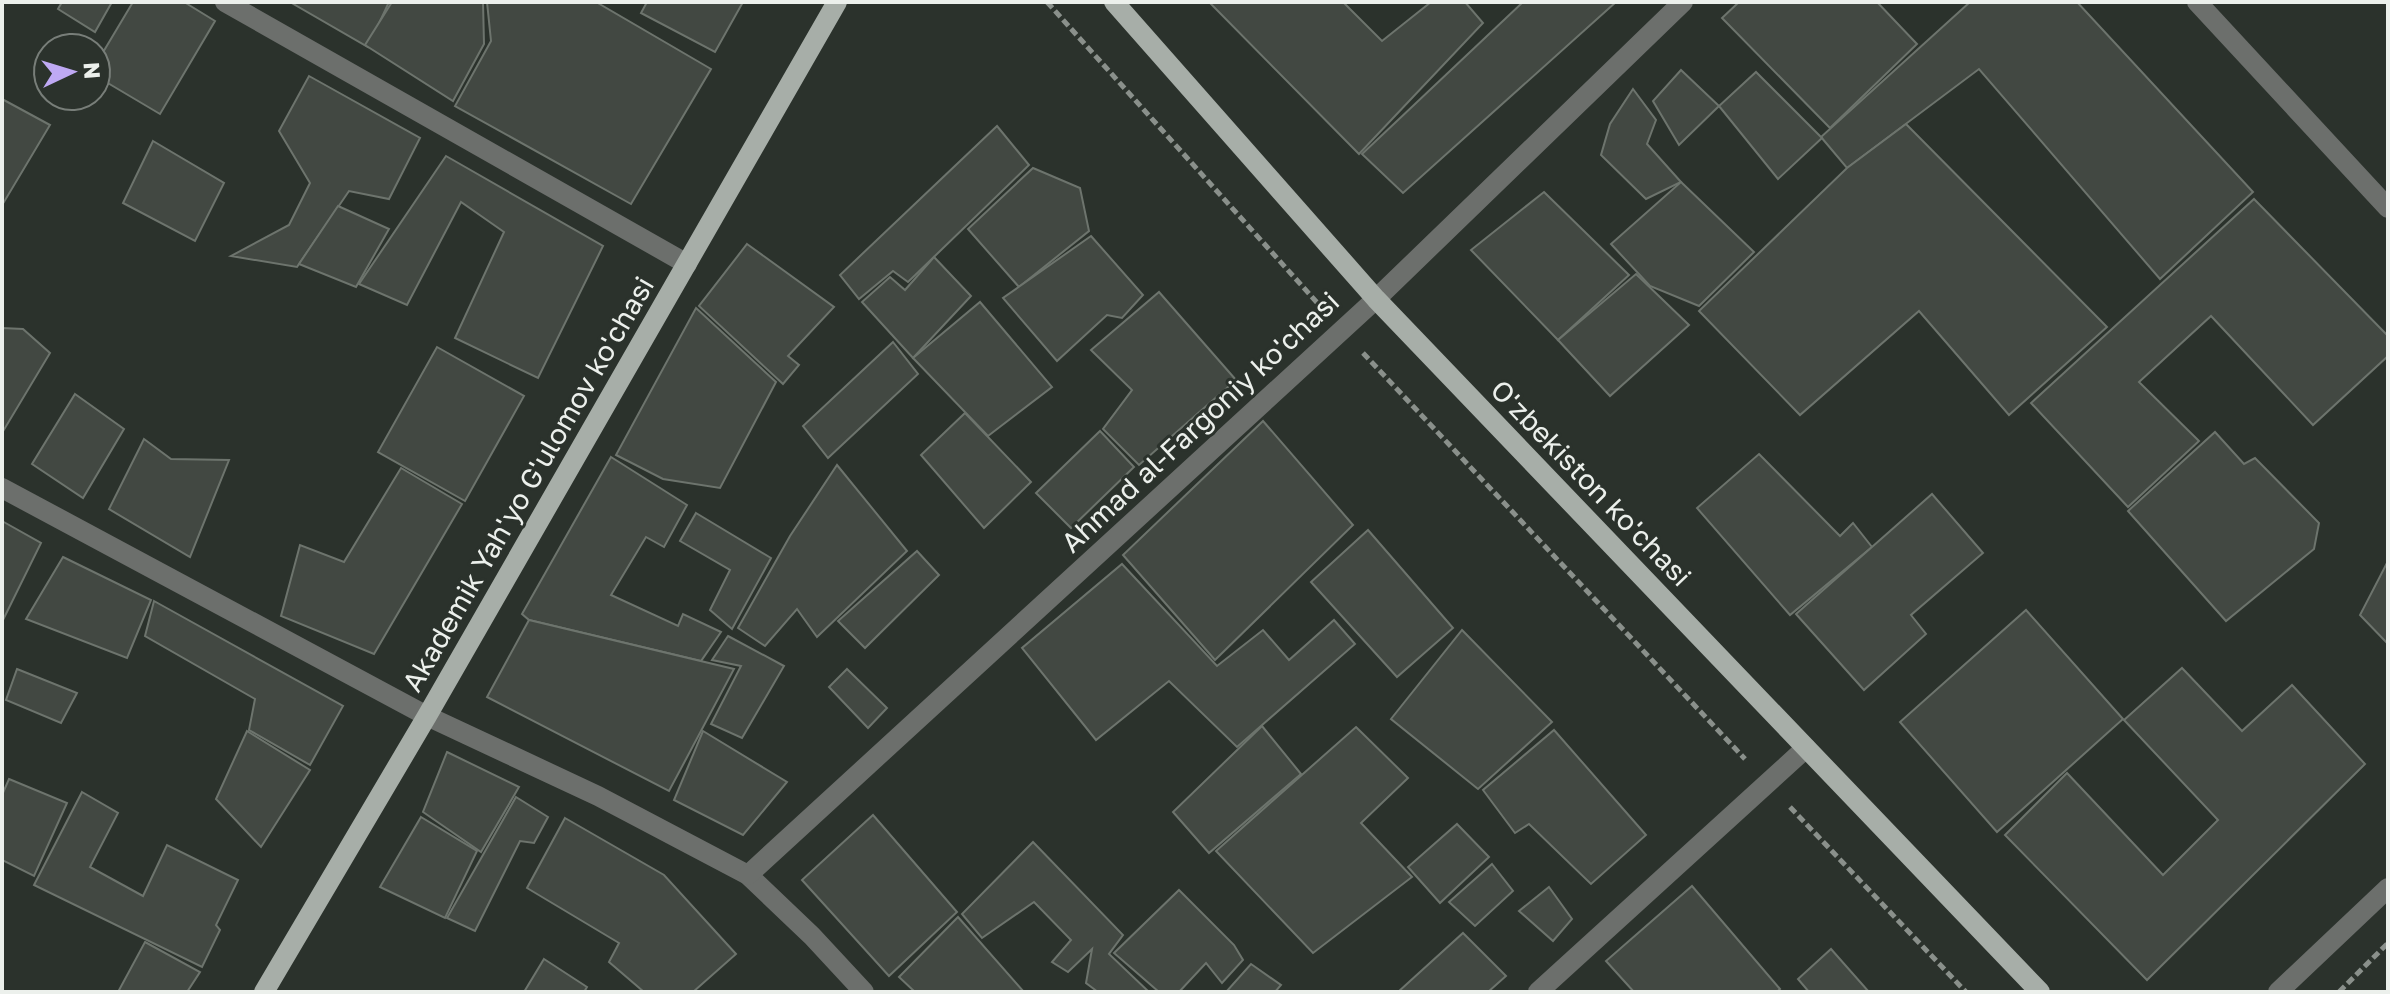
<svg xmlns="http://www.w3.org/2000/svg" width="2390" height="994" font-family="'Golos Text',sans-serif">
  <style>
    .building { fill: #424842; stroke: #6d746d; stroke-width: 2 }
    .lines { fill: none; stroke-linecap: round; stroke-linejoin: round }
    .path { stroke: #8a908b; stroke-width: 5; stroke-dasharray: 8 4; stroke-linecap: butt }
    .minor { stroke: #6c6f6c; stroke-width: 20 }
    .major { stroke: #a7aea8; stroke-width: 20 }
    .labels { text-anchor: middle; stroke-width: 6; stroke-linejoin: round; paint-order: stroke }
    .street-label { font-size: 28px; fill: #ecf0ec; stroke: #2b322c }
  </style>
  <rect width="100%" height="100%" fill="#2b322c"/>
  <g class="building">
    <path d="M 62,2 L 112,2 L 95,32 L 58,9 Z"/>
    <path d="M 133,2 L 184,2 L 215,21 L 160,114 L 96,76 L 96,64 Z"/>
    <path d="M 290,2 L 389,2 L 368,47 Z"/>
    <path d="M 392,2 L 483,2 L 484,44 L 453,101 L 365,45 Z"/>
    <path d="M 487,2 L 596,2 L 711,69 L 631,204 L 455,106 L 491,41 Z"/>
    <path d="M 647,2 L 743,2 L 715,52 L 641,13 Z"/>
    <path d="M 1209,2 L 1343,2 L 1382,41 L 1431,2 L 1465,2 L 1483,23 L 1359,154 Z"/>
    <path d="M 1523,2 L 1616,2 L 1403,193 L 1362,154 Z"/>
    <path d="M 1739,2 L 1877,2 L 1917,44 L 1830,128 L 1722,18 Z"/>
    <path d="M 1970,2 L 2077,2 L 2253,192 L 2160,279 L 1979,69 L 1847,168 L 1821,137 Z"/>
    <path d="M 1681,70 L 1719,106 L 1679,145 L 1653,101 Z"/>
    <path d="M 1756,72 L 1822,138 L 1778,179 L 1719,106 Z"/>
    <path d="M 309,76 L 420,138 L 389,199 L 349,191 L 297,267 L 231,256 L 289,225 L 310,183 L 279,131 Z"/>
    <path d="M 1633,89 L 1656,120 L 1647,144 L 1681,182 L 1646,199 L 1601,155 L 1610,124 Z"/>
    <path d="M 2,99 L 50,125 L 4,202 L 2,200 Z"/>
    <path d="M 1906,124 L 2107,327 L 2009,415 L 1919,311 L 1800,415 L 1699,311 L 1847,168 Z"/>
    <path d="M 997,126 L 1029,165 L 908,282 L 893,271 L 859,299 L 840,275 Z"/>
    <path d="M 153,141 L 224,183 L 195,241 L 123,203 Z"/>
    <path d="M 446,156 L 603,246 L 538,378 L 455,338 L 504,232 L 461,202 L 407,305 L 359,284 Z"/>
    <path d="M 1033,168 L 1080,188 L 1089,231 L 1019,287 L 968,229 Z"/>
    <path d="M 1681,182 L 1754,252 L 1699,306 L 1650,286 L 1611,244 Z"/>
    <path d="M 1544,192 L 1629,275 L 1558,340 L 1471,250 Z"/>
    <path d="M 2254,199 L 2388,336 L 2388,356 L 2313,425 L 2211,316 L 2139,382 L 2199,441 L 2128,507 L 2031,403 Z"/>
    <path d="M 338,206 L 389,229 L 356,287 L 299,264 Z"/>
    <path d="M 1091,236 L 1143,295 L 1122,318 L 1107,315 L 1057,361 L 1003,298 Z"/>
    <path d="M 747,244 L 834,307 L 788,356 L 799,365 L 783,384 L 699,306 Z"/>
    <path d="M 934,257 L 971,296 L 913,358 L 862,302 L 890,277 L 905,290 Z"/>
    <path d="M 1636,274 L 1689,325 L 1610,396 L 1558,340 Z"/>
    <path d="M 1159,292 L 1236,380 L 1139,465 L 1103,429 L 1132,390 L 1091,350 Z"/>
    <path d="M 980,302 L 1052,387 L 988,436 L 913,358 Z"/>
    <path d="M 696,308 L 776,382 L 720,488 L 663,479 L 616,455 Z"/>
    <path d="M 2,328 L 23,329 L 50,353 L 2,433 Z"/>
    <path d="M 893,342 L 918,374 L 828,458 L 803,426 Z"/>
    <path d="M 437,347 L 524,396 L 465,501 L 378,452 Z"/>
    <path d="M 75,394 L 124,429 L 83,498 L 32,464 Z"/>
    <path d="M 965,413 L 1031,482 L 984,528 L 921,455 Z"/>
    <path d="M 1263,421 L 1353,525 L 1215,660 L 1123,555 Z"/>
    <path d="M 1100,431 L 1134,467 L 1071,528 L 1036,493 Z"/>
    <path d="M 2215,432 L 2244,464 L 2255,458 L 2319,523 L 2314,549 L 2226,621 L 2128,511 Z"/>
    <path d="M 144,439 L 171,459 L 229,460 L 190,557 L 109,509 Z"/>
    <path d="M 1759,454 L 1840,536 L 1853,523 L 1872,547 L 1790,615 L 1697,508 Z"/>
    <path d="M 611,457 L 687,505 L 664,547 L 646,537 L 611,595 L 678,626 L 683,614 L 721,632 L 701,661 L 529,620 L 522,614 Z"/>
    <path d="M 837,465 L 907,551 L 817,637 L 797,609 L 765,646 L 738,628 L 790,536 Z"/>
    <path d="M 401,468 L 462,504 L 374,654 L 281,616 L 300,545 L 344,562 Z"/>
    <path d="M 1932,494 L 1983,553 L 1911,615 L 1926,634 L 1864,690 L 1796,614 Z"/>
    <path d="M 696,513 L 771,558 L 732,629 L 710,610 L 730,570 L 680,541 Z"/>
    <path d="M 2,521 L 41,543 L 2,622 Z"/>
    <path d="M 1368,530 L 1453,628 L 1397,677 L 1311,582 Z"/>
    <path d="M 917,551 L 939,575 L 865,648 L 838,621 Z"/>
    <path d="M 63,557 L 151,600 L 127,658 L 26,619 Z"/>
    <path d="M 2388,561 L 2388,644 L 2360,615 Z"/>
    <path d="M 1122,564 L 1217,666 L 1263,630 L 1289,660 L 1334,620 L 1355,644 L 1237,747 L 1169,681 L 1096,740 L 1022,648 Z"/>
    <path d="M 154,601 L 343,706 L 310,765 L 249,730 L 255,699 L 145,636 Z"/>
    <path d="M 2026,610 L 2123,719 L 1997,832 L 1900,722 Z"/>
    <path d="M 529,620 L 734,669 L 669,791 L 487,697 Z"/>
    <path d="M 1462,630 L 1552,722 L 1478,789 L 1391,719 Z"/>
    <path d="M 728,636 L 784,666 L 742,738 L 711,724 L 741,666 L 712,660 Z"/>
    <path d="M 2182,668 L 2242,731 L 2292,685 L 2365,764 L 2147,980 L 2005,835 L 2067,773 L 2163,875 L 2218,820 L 2124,720 Z"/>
    <path d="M 17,669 L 77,693 L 61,723 L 6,700 Z"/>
    <path d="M 847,669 L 887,708 L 868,728 L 829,687 Z"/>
    <path d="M 1262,726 L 1301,774 L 1209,853 L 1173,812 Z"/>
    <path d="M 1356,727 L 1408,778 L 1361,823 L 1412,877 L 1313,953 L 1216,851 Z"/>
    <path d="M 1554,730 L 1646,835 L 1591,884 L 1529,824 L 1515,833 L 1483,790 Z"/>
    <path d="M 247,731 L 310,770 L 261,847 L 216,799 Z"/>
    <path d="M 703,731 L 787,782 L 743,835 L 674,800 Z"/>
    <path d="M 447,752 L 519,787 L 481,852 L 423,812 Z"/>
    <path d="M 9,779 L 67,803 L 34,876 L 2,860 L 2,795 Z"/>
    <path d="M 82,792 L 118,813 L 90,867 L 143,896 L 167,845 L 238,880 L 216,925 L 220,930 L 202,967 L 34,885 Z"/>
    <path d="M 516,797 L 548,817 L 534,843 L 520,841 L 475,931 L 447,918 Z"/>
    <path d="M 873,815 L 957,912 L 889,976 L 802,880 Z"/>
    <path d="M 421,817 L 477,851 L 445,918 L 380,887 Z"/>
    <path d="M 565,818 L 664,875 L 736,954 L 693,992 L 644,992 L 609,962 L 619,943 L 527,888 Z"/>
    <path d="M 1457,824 L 1489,857 L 1440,903 L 1408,867 Z"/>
    <path d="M 1033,842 L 1123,935 L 1109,954 L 1149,992 L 1098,992 L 1086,983 L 1092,949 L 1068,972 L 1052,962 L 1071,940 L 1034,902 L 982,938 L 962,914 Z"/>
    <path d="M 1492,864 L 1513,891 L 1475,926 L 1449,902 Z"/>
    <path d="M 1692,886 L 1780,989 L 1777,992 L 1634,992 L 1606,961 Z"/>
    <path d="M 1549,887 L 1572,919 L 1553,941 L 1519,911 Z"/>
    <path d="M 1179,890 L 1234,945 L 1243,960 L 1222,983 L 1206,963 L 1179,992 L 1159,992 L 1114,953 Z"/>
    <path d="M 958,917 L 1024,992 L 915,992 L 899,977 Z"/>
    <path d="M 1463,933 L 1506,976 L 1488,992 L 1398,992 Z"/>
    <path d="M 145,942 L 200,972 L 187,992 L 118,992 Z"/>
    <path d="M 1831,949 L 1869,992 L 1809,992 L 1798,979 Z"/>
    <path d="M 544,959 L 587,987 L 584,992 L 524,992 Z"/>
    <path d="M 1251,964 L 1281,985 L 1275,992 L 1226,992 Z"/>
  </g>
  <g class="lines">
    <g class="path">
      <path d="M 1047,2 L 1321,307"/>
      <path d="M 1363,353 L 1745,759"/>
      <path d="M 1790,807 L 1966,992"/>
      <path d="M 2339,992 L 2388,943"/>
    </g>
    <g class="minor">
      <path d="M 225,2 L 687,264"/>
      <path d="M 2197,2 L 2388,208"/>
      <path d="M 2,488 L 427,716 L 598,796 L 748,875 L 812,936 L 864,992"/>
      <path d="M 748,875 L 1376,299 L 1683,2"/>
      <path d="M 1538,992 L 1806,748"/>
      <path d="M 2278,992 L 2388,888"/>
    </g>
    <g class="major">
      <path d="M 1114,2 L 1376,299 L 2040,992"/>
      <path d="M 264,992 L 427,716 L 837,2"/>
    </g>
  </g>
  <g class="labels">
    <g class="street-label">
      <text transform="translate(1200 422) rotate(-43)" y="10">Ahmad al-Fargoniy ko'chasi</text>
      <text transform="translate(1591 483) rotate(46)" y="10">O'zbekiston ko'chasi</text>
      <text transform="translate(528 484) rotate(-60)" y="10">Akademik Yah'yo G'ulomov ko'chasi</text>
    </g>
  </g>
  <rect width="2390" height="994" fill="none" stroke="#ecf0ec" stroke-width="8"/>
  <g transform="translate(72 72) rotate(86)"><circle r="38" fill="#2b322c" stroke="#787e79" stroke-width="2"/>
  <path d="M0-6L14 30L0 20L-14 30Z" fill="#bfa9f4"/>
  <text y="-12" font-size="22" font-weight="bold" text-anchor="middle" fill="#ecf0ec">N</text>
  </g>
</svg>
